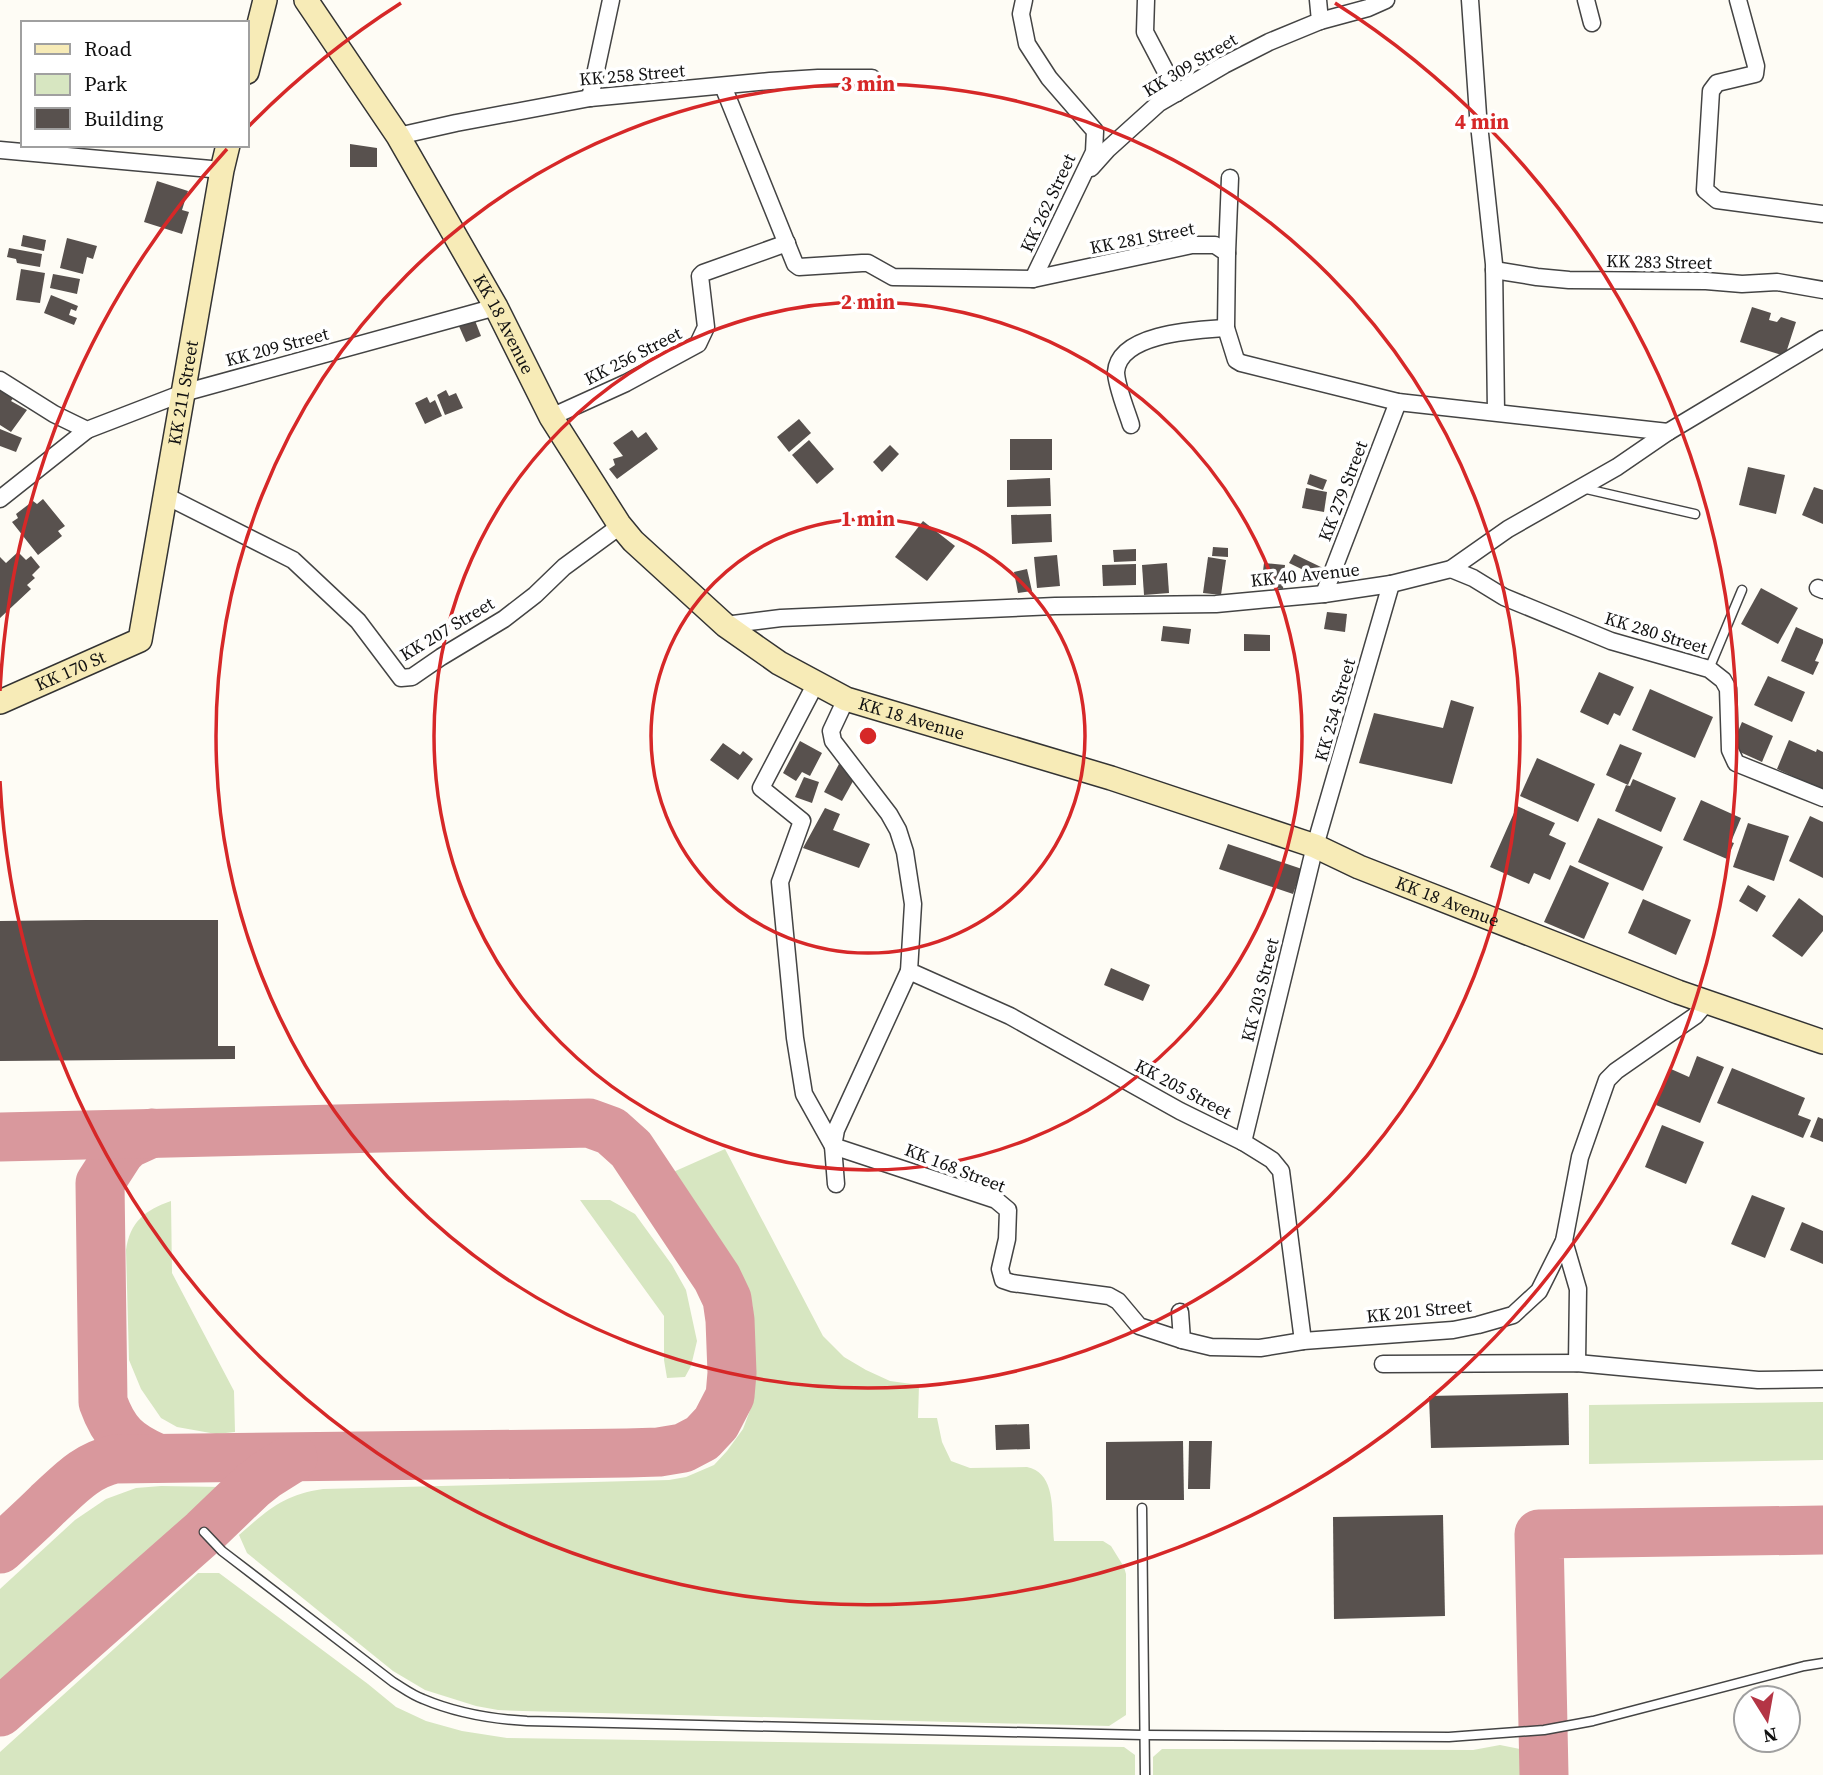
<svg xmlns="http://www.w3.org/2000/svg" width="1823" height="1775" font-family="'Source Serif 4',serif">
  <style>
    .green { fill: #d7e6c1 }
    .lines { fill: none; stroke-linecap: round; stroke-linejoin: round }
    .taxiway { stroke: #d9989d; stroke-width: 49 }
    .building { fill: #58514e }
    .lane-casing { stroke: #444; stroke-width: 11 }
    .street-casing { stroke: #444; stroke-width: 19 }
    .secondary-casing { stroke: #333; stroke-width: 26 }
    .lane { stroke: #fff; stroke-width: 8 }
    .street { stroke: #fff; stroke-width: 16 }
    .secondary { stroke: #f7ebb7; stroke-width: 23 }
    .ring { fill: none; stroke: #d62828; stroke-width: 3.5 }
    .labels { text-anchor: middle; stroke-width: 7; stroke-linejoin: round; paint-order: stroke }
    .street-label { font-size: 18px; fill: #111; stroke: #fff }
    .centre { fill: #d62828; stroke: #fff; stroke-width: 3.5 }
    .ring-label { font-size: 21px; text-anchor: middle; font-weight: bold; fill: #d62828; stroke: #fff; stroke-width: 7; stroke-linejoin: round; paint-order: stroke }
  </style>
  <rect width="100%" height="100%" fill="#fefcf5"/>
  <g class="green">
    <path d="M 725,1149 L 823,1336 L 844,1357 L 866,1370 L 890,1381 L 919,1385 L 918,1418 L 937,1418 L 942,1442 L 951,1461 L 970,1468 L 1027,1467 C 1058,1473 1051,1517 1054,1541 L 1103,1541 L 1111,1546 L 1124,1567 L 1126,1574 L 1126,1715 L 1109,1726 L 523,1711 L 498,1710 L 476,1706 L 425,1690 L 393,1671 L 247,1553 L 239,1535 C 269,1509 283,1495 323,1489 L 669,1480 L 686,1477 L 714,1465 L 727,1451 L 743,1429 L 752,1405 L 754,1322 L 752,1303 L 743,1283 L 671,1173 Z"/>
    <path d="M 580,1200 L 610,1200 L 635,1214 L 672,1265 L 686,1290 L 697,1341 L 691,1366 L 685,1377 L 667,1378 L 664,1360 L 664,1316 Z"/>
    <path d="M 171,1201 L 172,1273 L 234,1391 L 235,1432 L 216,1434 L 177,1427 L 161,1418 L 141,1389 L 129,1360 L 126,1250 C 130,1222 145,1210 171,1201 Z"/>
    <path d="M 1823,1402 L 1823,1460 L 1589,1464 L 1589,1405 Z"/>
    <path d="M 161,1486 L 221,1487 L 0,1686 L 0,1589 L 75,1520 L 106,1499 L 136,1488 Z"/>
    <path d="M 198,1573 L 219,1573 L 368,1684 L 396,1707 L 426,1721 L 462,1731 L 507,1738 L 1124,1747 L 1135,1755 L 1135,1775 L 0,1775 L 0,1752 Z"/>
    <path d="M 1500,1745 L 1520,1749 L 1529,1754 L 1529,1775 L 1153,1775 L 1153,1757 L 1162,1749 L 1473,1750 Z"/>
  </g>
  <g class="lines">
    <g class="taxiway">
      <path d="M 152,1133 L 128,1144 L 120,1152 L 100,1183 L 103,1402 C 114,1433 127,1445 157,1458"/>
      <path d="M 0,1137 L 589,1123 L 611,1131 L 631,1149 L 717,1278 L 727,1299 L 730,1320 L 732,1373 L 730,1396 L 716,1423 L 702,1438 L 683,1448 L 659,1452 L 627,1453 L 115,1459 C 85,1466 70,1484 48,1504 C 32,1520 16,1534 0,1549"/>
      <path d="M 0,1712 L 204,1532 L 252,1486 L 266,1475 L 293,1458"/>
      <path d="M 1544,1775 L 1539,1534 L 1823,1530"/>
    </g>
  </g>
  <g class="building">
    <path d="M 350,144 L 377,148 L 377,167 L 350,167 Z"/>
    <path d="M 157,181 L 188,191 L 182,210 L 189,212 L 182,234 L 144,222 Z"/>
    <path d="M 23,235 L 46,240 L 44,251 L 21,246 Z"/>
    <path d="M 67,238 L 97,246 L 93,259 L 87,257 L 83,274 L 60,268 Z"/>
    <path d="M 9,248 L 42,254 L 40,267 L 17,263 L 16,259 L 7,257 Z"/>
    <path d="M 21,269 L 45,273 L 40,303 L 16,300 Z"/>
    <path d="M 53,274 L 80,279 L 77,294 L 50,288 Z"/>
    <path d="M 51,295 L 78,306 L 76,311 L 71,309 L 69,315 L 77,318 L 74,325 L 44,313 Z"/>
    <path d="M 1752,307 L 1771,313 L 1769,320 L 1777,322 L 1781,317 L 1796,322 L 1785,356 L 1740,342 Z"/>
    <path d="M 474,318 L 481,336 L 466,342 L 458,324 Z"/>
    <path d="M 0,385 L 15,396 L 11,401 L 27,410 L 11,432 L 0,425 Z"/>
    <path d="M 446,390 L 449,396 L 456,393 L 463,408 L 445,415 L 437,395 Z"/>
    <path d="M 427,397 L 430,403 L 435,400 L 442,416 L 425,424 L 415,403 Z"/>
    <path d="M 799,419 L 811,433 L 789,452 L 777,437 Z"/>
    <path d="M 0,429 L 22,438 L 16,452 L 0,446 Z"/>
    <path d="M 632,430 L 638,438 L 646,432 L 658,449 L 617,479 L 609,469 L 615,465 L 613,459 L 623,456 L 613,443 Z"/>
    <rect x="1010" y="439" width="42" height="31"/>
    <path d="M 809,440 L 834,469 L 817,484 L 792,455 Z"/>
    <path d="M 890,445 L 899,454 L 882,472 L 873,462 Z"/>
    <path d="M 1748,467 L 1785,475 L 1776,514 L 1739,505 Z"/>
    <path d="M 1310,474 L 1327,480 L 1323,490 L 1307,484 Z"/>
    <path d="M 1050,478 L 1051,506 L 1007,507 L 1007,480 Z"/>
    <path d="M 1814,487 L 1823,490 L 1823,524 L 1802,515 Z"/>
    <path d="M 1306,488 L 1327,492 L 1324,512 L 1302,508 Z"/>
    <path d="M 43,499 L 65,526 L 58,531 L 62,536 L 38,555 L 12,522 L 18,518 L 16,514 L 33,501 L 37,504 Z"/>
    <path d="M 1051,514 L 1052,542 L 1012,544 L 1011,515 Z"/>
    <path d="M 923,521 L 955,546 L 927,581 L 895,557 Z"/>
    <path d="M 1213,547 L 1228,548 L 1228,557 L 1212,556 Z"/>
    <path d="M 1136,549 L 1136,561 L 1114,562 L 1113,550 Z"/>
    <path d="M 18,552 L 26,560 L 31,556 L 40,567 L 32,575 L 35,578 L 27,585 L 31,589 L 0,618 L 0,557 L 6,563 Z"/>
    <path d="M 1294,554 L 1325,569 L 1320,578 L 1289,563 Z"/>
    <path d="M 1057,555 L 1060,586 L 1037,588 L 1034,557 Z"/>
    <path d="M 1208,557 L 1226,560 L 1221,595 L 1203,593 Z"/>
    <path d="M 1167,563 L 1169,593 L 1144,595 L 1142,565 Z"/>
    <path d="M 1264,563 L 1285,565 L 1283,589 L 1261,587 Z"/>
    <path d="M 1136,564 L 1136,585 L 1103,586 L 1102,565 Z"/>
    <path d="M 1027,569 L 1032,591 L 1018,593 L 1014,572 Z"/>
    <path d="M 1761,588 L 1798,608 L 1778,644 L 1741,624 Z"/>
    <path d="M 1327,612 L 1347,614 L 1345,632 L 1324,629 Z"/>
    <path d="M 1163,626 L 1191,629 L 1189,644 L 1161,641 Z"/>
    <path d="M 1796,627 L 1823,639 L 1823,643 L 1815,661 L 1819,662 L 1813,675 L 1781,661 Z"/>
    <path d="M 1244,634 L 1270,635 L 1270,651 L 1244,651 Z"/>
    <path d="M 1599,672 L 1634,687 L 1620,716 L 1614,713 L 1608,725 L 1580,712 Z"/>
    <path d="M 1768,676 L 1805,692 L 1792,722 L 1754,705 Z"/>
    <path d="M 1650,689 L 1713,717 L 1695,758 L 1632,730 Z"/>
    <path d="M 1451,700 L 1474,707 L 1452,784 L 1359,763 L 1374,713 L 1443,728 Z"/>
    <path d="M 1742,722 L 1773,736 L 1762,762 L 1731,748 Z"/>
    <path d="M 1789,740 L 1816,752 L 1817,749 L 1823,752 L 1823,790 L 1777,769 Z"/>
    <path d="M 800,741 L 822,753 L 810,776 L 802,772 L 796,781 L 783,773 Z"/>
    <path d="M 723,743 L 740,755 L 743,751 L 753,759 L 738,780 L 710,760 Z"/>
    <path d="M 1620,744 L 1642,753 L 1628,785 L 1606,775 Z"/>
    <path d="M 1537,758 L 1595,784 L 1578,822 L 1520,796 Z"/>
    <path d="M 839,764 L 857,774 L 842,801 L 824,792 Z"/>
    <path d="M 804,777 L 819,782 L 812,803 L 795,797 Z"/>
    <path d="M 1633,779 L 1676,798 L 1661,832 L 1615,811 L 1626,785 L 1630,786 Z"/>
    <path d="M 1701,800 L 1741,818 L 1731,842 L 1734,843 L 1727,859 L 1683,840 Z"/>
    <path d="M 1517,806 L 1555,823 L 1549,835 L 1566,843 L 1550,880 L 1534,873 L 1529,884 L 1490,867 Z"/>
    <path d="M 825,808 L 840,814 L 833,830 L 870,844 L 859,868 L 803,848 Z"/>
    <path d="M 1810,816 L 1823,822 L 1823,878 L 1789,861 Z"/>
    <path d="M 1598,818 L 1663,847 L 1643,891 L 1578,862 Z"/>
    <path d="M 1748,823 L 1789,836 L 1774,881 L 1733,867 Z"/>
    <path d="M 1228,844 L 1302,869 L 1293,894 L 1219,869 Z"/>
    <path d="M 1570,865 L 1609,883 L 1584,939 L 1544,922 Z"/>
    <path d="M 1748,885 L 1766,896 L 1757,912 L 1739,901 Z"/>
    <path d="M 1799,898 L 1823,916 L 1823,931 L 1802,957 L 1772,936 Z"/>
    <path d="M 1643,899 L 1691,920 L 1676,955 L 1628,933 Z"/>
    <path d="M 86,920 L 218,920 L 218,1046 L 235,1046 L 235,1059 L 0,1061 L 0,921 Z"/>
    <path d="M 1111,968 L 1150,985 L 1143,1001 L 1104,985 Z"/>
    <path d="M 1697,1056 L 1724,1067 L 1700,1123 L 1656,1105 L 1671,1069 L 1689,1077 Z"/>
    <path d="M 1732,1068 L 1805,1098 L 1798,1115 L 1811,1120 L 1803,1138 L 1717,1103 Z"/>
    <path d="M 1818,1117 L 1823,1119 L 1823,1142 L 1810,1137 Z"/>
    <path d="M 1662,1125 L 1704,1142 L 1686,1184 L 1645,1167 Z"/>
    <path d="M 1752,1195 L 1785,1208 L 1765,1258 L 1731,1244 Z"/>
    <path d="M 1802,1222 L 1823,1231 L 1823,1264 L 1790,1250 Z"/>
    <path d="M 1568,1393 L 1569,1445 L 1431,1448 L 1429,1396 Z"/>
    <path d="M 1029,1424 L 1030,1449 L 996,1450 L 995,1425 Z"/>
    <path d="M 1183,1441 L 1184,1500 L 1106,1500 L 1106,1442 Z"/>
    <path d="M 1189,1441 L 1212,1441 L 1210,1489 L 1188,1489 Z"/>
    <path d="M 1443,1515 L 1445,1616 L 1334,1619 L 1333,1517 Z"/>
  </g>
  <g class="lines">
    <g class="lane-casing">
      <g id="lane">
        <path d="M 1582,488 L 1695,514"/>
        <path d="M 1709,669 L 1742,590"/>
        <path d="M 1142,1508 L 1145,1775"/>
        <path d="M 204,1532 L 222,1551 L 393,1682 C 403,1688 412,1695 423,1699 C 456,1713 491,1719 527,1721 L 1143,1735 L 1449,1737 L 1544,1730 L 1593,1721 L 1804,1666 L 1823,1663"/>
      </g>
    </g>
    <g class="street-casing">
      <g id="street">
        <path d="M 1024,0 L 1021,14 L 1027,44 L 1049,78 L 1095,131 L 1094,152 L 1033,279"/>
        <path d="M 1146,0 L 1145,32 L 1177,93"/>
        <path d="M 1470,0 L 1478,115 L 1494,264 L 1496,412"/>
        <path d="M 1586,0 L 1592,23"/>
        <path d="M 1738,0 L 1756,66 L 1755,74 L 1717,83 L 1711,91 L 1705,190 L 1717,200 L 1823,214"/>
        <path d="M 1320,21 L 1368,8 L 1386,0"/>
        <path d="M 723,86 L 795,264 L 799,267 L 862,263 L 868,263 L 893,277 L 1033,279 L 1192,245 L 1215,245 L 1227,253 L 1226,328 L 1236,360 L 1241,363 L 1398,402 L 1668,432"/>
        <path d="M 590,98 L 611,0"/>
        <path d="M 398,136 L 456,123 L 590,98 L 770,81 L 818,78 L 872,78"/>
        <path d="M 0,150 L 222,170"/>
        <path d="M 1091,168 L 1108,149 L 1159,103 L 1224,65 L 1269,42 L 1320,21 L 1318,0"/>
        <path d="M 1227,253 L 1230,178"/>
        <path d="M 1494,270 L 1537,277 L 1569,280 L 1706,281 L 1742,284 L 1777,282 L 1823,290"/>
        <path d="M 0,380 L 54,414 L 87,430 L 183,393 L 496,307"/>
        <path d="M 551,417 L 626,383 L 698,344 L 706,327 L 700,276 L 703,273 L 787,243"/>
        <path d="M 1131,425 C 1127,412 1116,385 1116,372 C 1119,333 1196,330 1226,328"/>
        <path d="M 164,495 L 293,560 L 358,621 L 401,678 L 412,677 L 441,657 L 504,619 L 535,595 L 564,567 L 620,526"/>
        <path d="M 0,499 L 87,430"/>
        <path d="M 1451,569 L 1473,578 L 1504,597 L 1611,641 L 1709,669 L 1723,680 L 1728,689 L 1730,750 L 1736,763 L 1823,798"/>
        <path d="M 1818,588 L 1823,590"/>
        <path d="M 1324,594 L 1398,402"/>
        <path d="M 725,625 L 781,618 L 1055,606 L 1216,604 L 1324,594 L 1391,584 L 1451,569 L 1508,529 L 1617,467 L 1668,432 L 1823,339"/>
        <path d="M 816,683 L 761,788 L 802,821 L 780,882 L 795,1038 L 804,1094 L 833,1146 L 996,1200 L 1008,1210 L 1007,1239 L 1000,1269 L 1003,1280 L 1012,1283 L 1109,1296 L 1118,1301 L 1139,1326 L 1182,1340"/>
        <path d="M 846,699 L 831,731 L 833,741 L 889,814 L 898,830 L 905,852 L 913,904 L 909,971 L 1010,1016 L 1180,1111 L 1243,1142 L 1272,1160 L 1281,1171 L 1303,1341"/>
        <path d="M 1243,1142 L 1315,846 L 1391,584"/>
        <path d="M 836,1184 L 833,1146 L 836,1130 L 909,971"/>
        <path d="M 1564,1241 L 1578,1289 L 1577,1363"/>
        <path d="M 1180,1312 L 1182,1340 L 1211,1347 L 1260,1348 L 1303,1341 L 1453,1330 L 1478,1325 L 1513,1315 L 1539,1291 L 1564,1241 L 1580,1157 L 1607,1080 L 1616,1071 L 1695,1016 L 1707,1002"/>
        <path d="M 1383,1364 L 1577,1363 L 1758,1380 L 1823,1379"/>
      </g>
    </g>
    <g class="secondary-casing">
      <g id="secondary">
        <path id="s1" d="M 306,0 L 398,136 L 496,307 L 551,417 L 619,524 L 633,541 L 725,625 L 779,663 L 846,699 L 1111,778 L 1315,846 L 1359,867 L 1678,992 L 1823,1042"/>
        <path d="M 247,72 L 265,0"/>
        <path id="s2" d="M 0,702 L 140,640 L 222,170 L 228,145"/>
      </g>
    </g>
    <use href="#lane" class="lane"/>
    <use href="#street" class="street"/>
    <use href="#secondary" class="secondary"/>
  </g>
  <g class="ring">
    <circle cx="868" cy="736" r="217"/>
    <circle cx="868" cy="736" r="434"/>
    <circle cx="868" cy="736" r="652"/>
    <path d="M0 691A869 869 0 0 1 227 149M248 127A869 869 0 0 1 401 3M1335 3A869 869 0 1 1 0 781"/>
  </g>
  <g class="labels">
    <g class="street-label">
      <text transform="translate(1190 65) rotate(-31)" y="6">KK 309 Street</text>
      <text transform="translate(632 75) rotate(-5)" y="6">KK 258 Street</text>
      <text transform="translate(1048 203) rotate(-65)" y="6">KK 262 Street</text>
      <text transform="translate(1142 238) rotate(-11)" y="6">KK 281 Street</text>
      <text transform="translate(1659 262) rotate(1)" y="6">KK 283 Street</text>
      <text dy="6" stroke="none"><textPath href="#s1" startOffset="380">KK 18 Avenue</textPath></text>
      <text transform="translate(277 347) rotate(-15)" y="6">KK 209 Street</text>
      <text transform="translate(633 356) rotate(-27)" y="6">KK 256 Street</text>
      <text dy="6" stroke="none"><textPath href="#s2" startOffset="404">KK 211 Street</textPath></text>
      <text transform="translate(1343 491) rotate(-69)" y="6">KK 279 Street</text>
      <text transform="translate(1305 575) rotate(-6)" y="6">KK 40 Avenue</text>
      <text transform="translate(447 629) rotate(-31)" y="6">KK 207 Street</text>
      <text transform="translate(1656 633) rotate(17)" y="6">KK 280 Street</text>
      <text dy="6" stroke="none"><textPath href="#s2" startOffset="77">KK 170 St</textPath></text>
      <text transform="translate(1335 710) rotate(-74)" y="6">KK 254 Street</text>
      <text dy="6" stroke="none"><textPath href="#s1" startOffset="968">KK 18 Avenue</textPath></text>
      <text dy="6" stroke="none"><textPath href="#s1" startOffset="1535">KK 18 Avenue</textPath></text>
      <text transform="translate(1260 990) rotate(-76)" y="6">KK 203 Street</text>
      <text transform="translate(1183 1089) rotate(28)" y="6">KK 205 Street</text>
      <text transform="translate(955 1168) rotate(21)" y="6">KK 168 Street</text>
      <text transform="translate(1419 1311) rotate(-6)" y="6">KK 201 Street</text>
    </g>
  </g>
  <circle cx="868" cy="736" r="10" class="centre"/>
  <g class="ring-label">
    <text x="868" y="91">3 min</text>
    <text x="1482" y="129">4 min</text>
    <text x="868" y="309">2 min</text>
    <text x="868" y="526">1 min</text>
  </g>
  <rect x="21" y="21" width="228" height="126" fill="#ffffff" stroke="#a0a0a0" stroke-width="2"/>
  <rect x="35" y="44" width="35" height="10" fill="#f7ebb7" stroke="#a0a0a0" stroke-width="2"/>
  <text x="84" y="56" font-size="21" fill="#111111">Road</text>
  <rect x="35" y="74" width="35" height="21" fill="#d7e6c1" stroke="#a0a0a0" stroke-width="2"/>
  <text x="84" y="91" font-size="21" fill="#111111">Park</text>
  <rect x="35" y="108" width="35" height="21" fill="#58514e" stroke="#a0a0a0" stroke-width="2"/>
  <text x="84" y="126" font-size="21" fill="#111111">Building</text>
  <g transform="translate(1767 1719) rotate(169)"><circle r="33" fill="#ffffff" stroke="#a0a0a0" stroke-width="2"/>
  <path d="M0-5L12 26L0 18L-12 26Z" fill="#b43545"/>
  <text y="-10" font-size="19" font-weight="bold" text-anchor="middle" fill="#111111">N</text>
  </g>
</svg>
